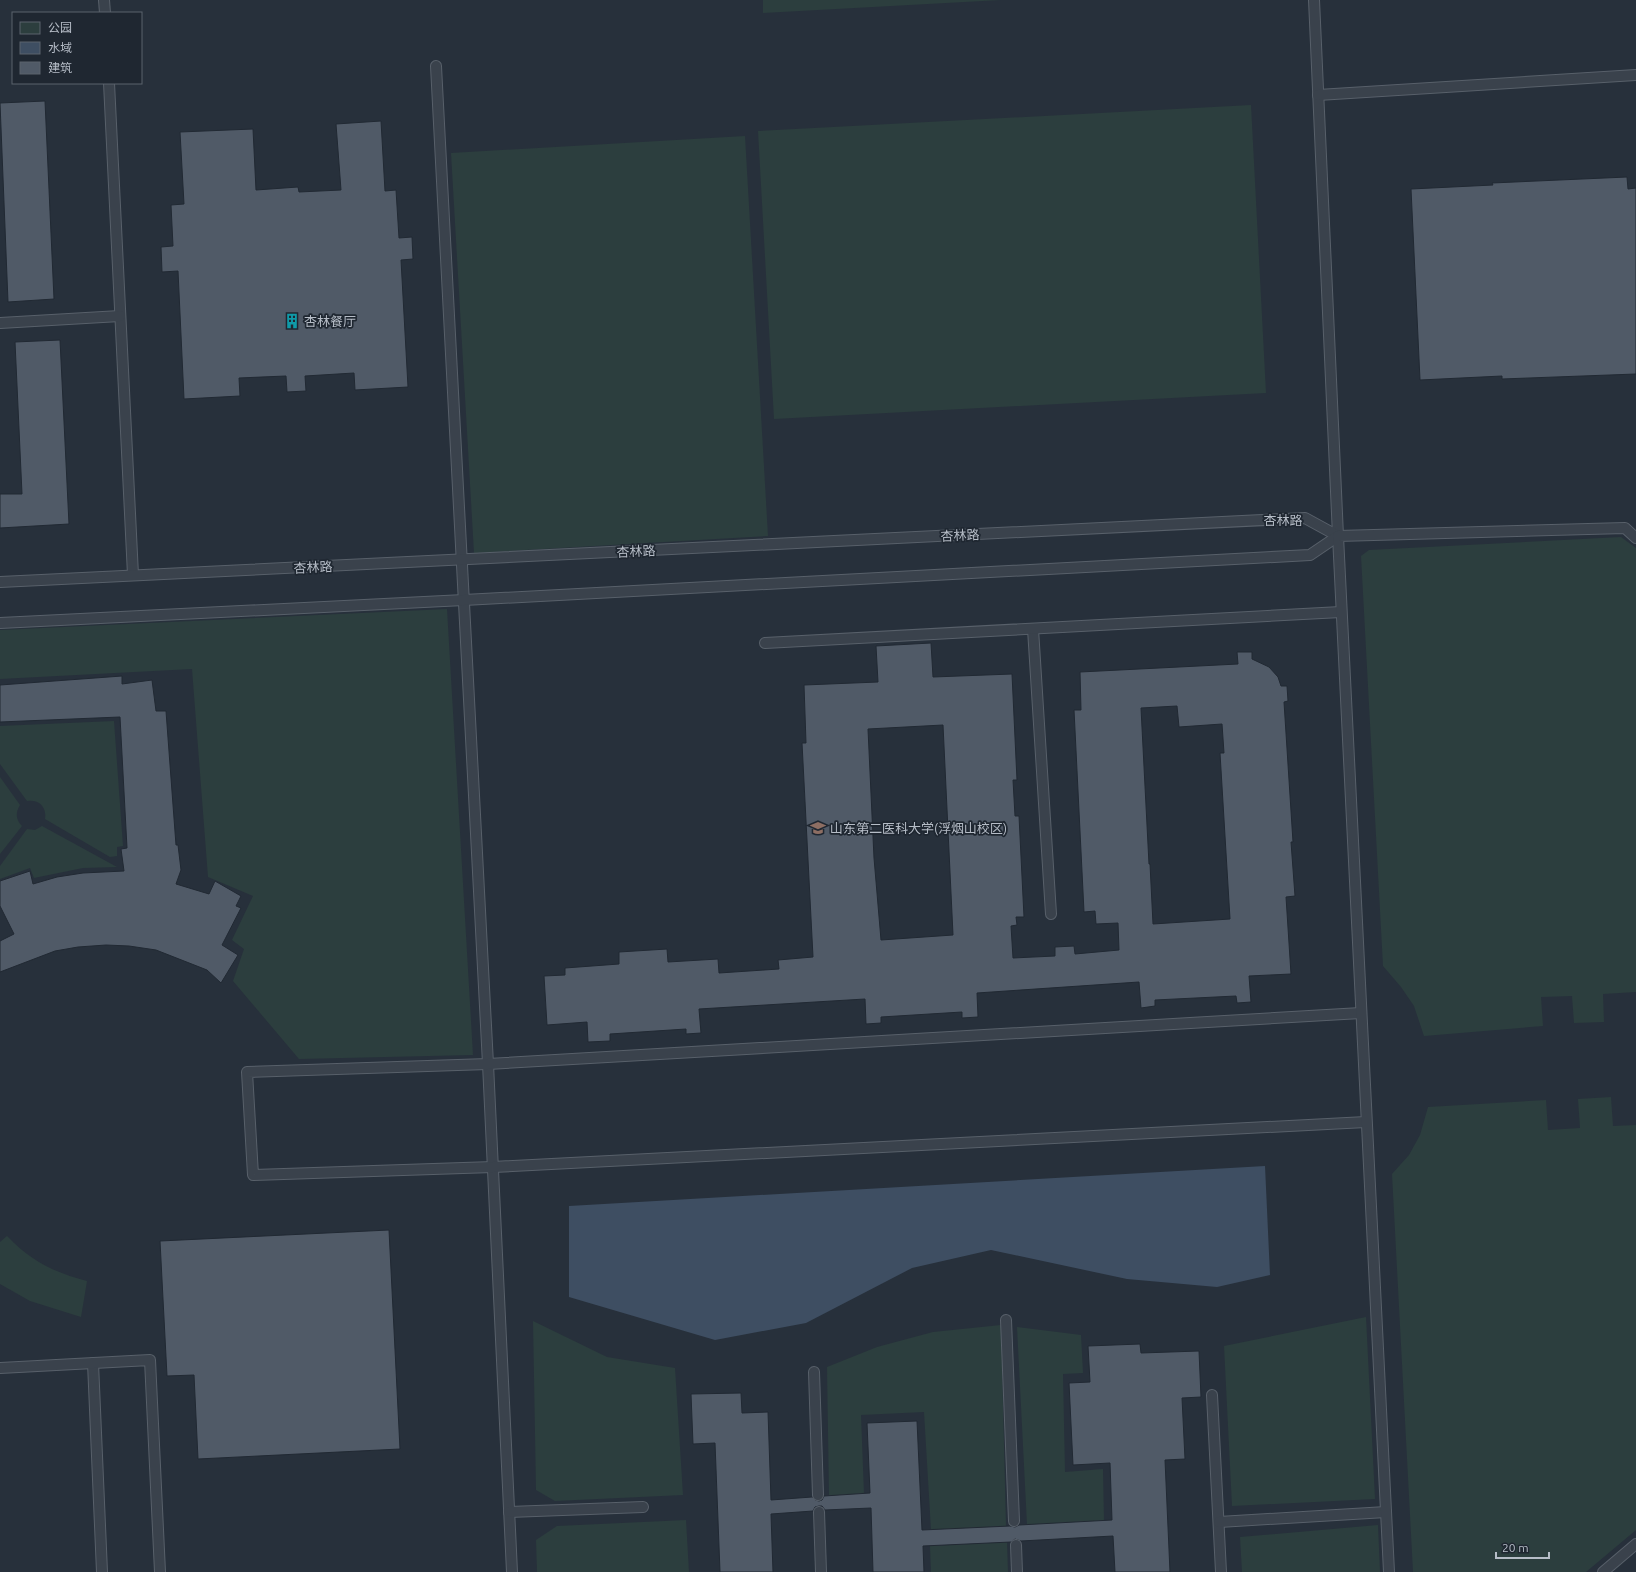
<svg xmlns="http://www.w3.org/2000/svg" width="1636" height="1572" font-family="Ubuntu,'Noto Sans SC',sans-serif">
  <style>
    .green { fill: #2c3e3e }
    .water { fill: #3e4e62 }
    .building { fill: #505a67; stroke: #212933; fill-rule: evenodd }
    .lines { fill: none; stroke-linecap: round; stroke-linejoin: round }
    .lane-casing { stroke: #58606a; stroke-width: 12 }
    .lane { stroke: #3a424c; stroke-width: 10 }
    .labels { text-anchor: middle; stroke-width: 3.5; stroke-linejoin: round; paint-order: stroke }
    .poi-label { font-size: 13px; fill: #b6bdc7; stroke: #1f2731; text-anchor: start }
    .street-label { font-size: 13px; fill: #b6bdc7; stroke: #1f2731 }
  </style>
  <rect width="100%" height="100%" fill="#27303b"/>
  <g class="green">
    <path d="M 763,0 L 1001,0 L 763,13 Z"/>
    <path d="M 1251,105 L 1266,393 L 774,419 L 758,131 Z"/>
    <path d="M 745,136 L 768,536 L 474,553 L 451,153 Z"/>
    <path d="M 1621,537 L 1636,548 L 1636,992 L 1603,994 L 1604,1022 L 1574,1023 L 1572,996 L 1541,997 L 1543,1026 L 1424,1036 L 1414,1006 L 1401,987 L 1383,966 L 1361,556 L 1369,550 Z"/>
    <path d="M 447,609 L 473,1055 L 299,1059 L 233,981 L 244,949 L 232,940 L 253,896 L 208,877 L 192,669 L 0,679 L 0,630 Z"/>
    <path d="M 114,721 L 123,846 L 117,847 L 117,856 L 110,857 L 45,819 C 47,807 39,799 27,801 L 0,764 L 0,726 Z"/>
    <path d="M 0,777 L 20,805 C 15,813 16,820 22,826 L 0,854 Z"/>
    <path d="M 42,826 L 117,867 L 83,868 L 34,878 L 30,868 L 0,879 L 0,866 L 27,829 L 35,830 Z"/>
    <path d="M 1611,1097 L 1613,1126 L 1636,1125 L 1636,1530 L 1586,1572 L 1413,1572 L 1392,1174 L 1409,1155 L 1420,1135 L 1428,1107 L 1546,1100 L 1548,1130 L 1580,1128 L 1578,1099 Z"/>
    <path d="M 7,1236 C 31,1261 53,1272 87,1281 L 81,1317 L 30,1301 L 0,1284 L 0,1242 Z"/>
    <path d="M 1366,1317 L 1375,1499 L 1232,1506 L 1224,1346 Z"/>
    <path d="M 533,1321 L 607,1357 L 675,1368 L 683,1495 L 555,1501 L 536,1490 Z"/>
    <path d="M 1001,1325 L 1006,1526 L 931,1530 L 924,1412 L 861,1415 L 864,1494 L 829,1496 L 827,1367 L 877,1347 L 933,1332 Z"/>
    <path d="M 1017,1327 L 1081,1335 L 1083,1373 L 1063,1374 L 1065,1472 L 1103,1469 L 1104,1521 L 1027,1525 Z"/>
    <path d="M 686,1520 L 689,1572 L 537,1572 L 536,1540 L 557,1526 Z"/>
    <path d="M 1378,1525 L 1380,1572 L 1242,1572 L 1240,1537 Z"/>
    <path d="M 1007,1542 L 1008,1572 L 931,1572 L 930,1546 Z"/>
  </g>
  <path class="water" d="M 1265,1166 L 1270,1275 L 1217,1287 L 1127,1279 L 991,1250 L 912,1268 L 806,1323 L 715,1340 L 569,1297 L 569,1206 Z"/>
  <g class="building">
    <path d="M 45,101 L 54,299 L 8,302 L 0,103 Z"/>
    <path d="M 381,121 L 385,191 L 396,190 L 399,238 L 412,237 L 413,259 L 401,260 L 408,387 L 355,390 L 354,373 L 305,376 L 306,391 L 287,392 L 286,376 L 239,378 L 240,396 L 184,399 L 178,271 L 162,272 L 161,247 L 173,246 L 171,205 L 184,204 L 180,132 L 253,129 L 256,190 L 298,187 L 299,192 L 341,190 L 336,124 Z"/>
    <path d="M 1627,177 L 1628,189 L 1636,188 L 1636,374 L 1502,379 L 1502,376 L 1420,380 L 1411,189 L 1493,185 L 1492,183 Z"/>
    <path d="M 60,340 L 69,524 L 0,528 L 0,494 L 22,494 L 15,342 Z"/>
    <path d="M 931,643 L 933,677 L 1012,674 L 1017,780 L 1013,780 L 1015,816 L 1019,816 L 1024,917 L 1016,917 L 1017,925 L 1011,926 L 1013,958 L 1055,956 L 1055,947 L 1074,946 L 1075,954 L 1119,950 L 1118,923 L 1096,924 L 1095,911 L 1084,912 L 1074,710 L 1081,710 L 1080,672 L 1238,664 L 1237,652 L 1252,652 L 1252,659 L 1269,667 L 1278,677 L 1281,686 L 1287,686 L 1288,701 L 1284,702 L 1293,842 L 1291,842 L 1295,896 L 1286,897 L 1291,974 L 1249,976 L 1251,1002 L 1237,1003 L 1236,996 L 1155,1000 L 1155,1006 L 1141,1008 L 1139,982 L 977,993 L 978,1017 L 962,1018 L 962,1012 L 881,1017 L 881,1023 L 866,1024 L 865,999 L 699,1009 L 701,1033 L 686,1034 L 686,1029 L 610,1034 L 610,1041 L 588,1042 L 587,1022 L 547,1025 L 544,976 L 565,975 L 565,968 L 619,964 L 619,952 L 667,949 L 668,962 L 718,959 L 719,973 L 779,969 L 778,960 L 813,957 L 802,743 L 806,743 L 804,685 L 878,682 L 876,646 ZM 1177,706 L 1179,727 L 1222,724 L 1224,753 L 1220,753 L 1230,919 L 1153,924 L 1150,864 L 1149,864 L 1141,708 ZM 943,725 L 953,935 L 881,940 L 874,858 L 868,729 Z"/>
    <path d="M 122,676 L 122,684 L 152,680 L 156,711 L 166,711 L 176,845 L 178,845 L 181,870 L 176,884 L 209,894 L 215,881 L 241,896 L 236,906 L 241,908 L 222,945 L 238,955 L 221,983 L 207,970 L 156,950 L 129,946 L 106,945 L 78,947 L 55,951 L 0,972 L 0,941 L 14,934 L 0,906 L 0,881 L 30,871 L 33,884 L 57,877 L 83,873 L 124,871 L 121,849 L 127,848 L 120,717 L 0,722 L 0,685 Z"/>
    <path d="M 389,1230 L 400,1449 L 198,1459 L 194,1375 L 167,1376 L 160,1241 Z"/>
    <path d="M 1140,1344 L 1141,1353 L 1199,1351 L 1201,1397 L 1182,1398 L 1185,1459 L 1165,1460 L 1170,1572 L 1115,1572 L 1113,1536 L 1021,1541 L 1015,1539 L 1011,1542 L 923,1546 L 924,1572 L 873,1572 L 871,1508 L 825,1510 L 822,1506 L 819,1506 L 815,1507 L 813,1511 L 771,1514 L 773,1572 L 720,1572 L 715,1443 L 693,1444 L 691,1394 L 741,1393 L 742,1413 L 768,1412 L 771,1500 L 812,1497 L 815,1500 L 819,1501 L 822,1500 L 824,1496 L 870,1493 L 867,1423 L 917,1421 L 922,1530 L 1010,1526 L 1015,1527 L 1019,1525 L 1112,1520 L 1110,1463 L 1073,1465 L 1069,1383 L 1090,1382 L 1088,1346 Z"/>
  </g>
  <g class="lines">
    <g class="lane-casing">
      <g id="lane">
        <path d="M 104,0 L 105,13"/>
        <path d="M 1314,0 L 1338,536"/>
        <path d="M 436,66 L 488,1064 L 512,1572"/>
        <path d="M 109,83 L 133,575"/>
        <path d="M 1318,95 L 1636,75"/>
        <path d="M 0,323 L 120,316"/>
        <path d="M 0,582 L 1305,518 L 1338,536"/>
        <path d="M 0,623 L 464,600 L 1310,555 L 1338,536"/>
        <path d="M 1033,629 L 1051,914"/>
        <path d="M 765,643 L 1341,612"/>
        <path d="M 1361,1013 L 488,1064 L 247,1072 L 253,1175 L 493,1167 L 1366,1122"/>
        <path d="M 1006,1320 L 1014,1521"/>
        <path d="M 93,1363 L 102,1572"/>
        <path d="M 0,1368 L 150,1360 L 160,1572"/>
        <path d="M 814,1372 L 818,1495"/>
        <path d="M 1212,1395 L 1221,1572"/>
        <path d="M 509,1512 L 643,1507"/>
        <path d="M 819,1512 L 821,1572"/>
        <path d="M 1219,1522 L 1386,1512"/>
        <path d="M 1016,1545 L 1017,1572"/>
        <path d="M 1389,1572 L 1338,536 L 1625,528 L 1636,538"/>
        <path d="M 1603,1572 L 1636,1544"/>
      </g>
    </g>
    <use href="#lane" class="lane"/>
  </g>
  <defs>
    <g id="building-bare" transform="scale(1.2)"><path d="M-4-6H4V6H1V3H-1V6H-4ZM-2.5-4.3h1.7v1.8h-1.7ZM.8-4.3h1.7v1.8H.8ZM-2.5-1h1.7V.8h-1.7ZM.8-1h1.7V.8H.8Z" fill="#0f9aa8" stroke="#1f2731" stroke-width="2.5" paint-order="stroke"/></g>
    <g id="university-bare" transform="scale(1.2)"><path d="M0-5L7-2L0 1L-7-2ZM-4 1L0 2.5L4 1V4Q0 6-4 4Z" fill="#8d6e63" stroke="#1f2731" stroke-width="2.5" paint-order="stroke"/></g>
  </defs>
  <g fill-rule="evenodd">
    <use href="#building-bare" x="292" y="321"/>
    <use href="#university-bare" x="818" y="828"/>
  </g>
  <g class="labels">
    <g class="poi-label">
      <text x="304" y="326">杏林餐厅</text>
      <text x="830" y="833">山东第二医科大学(浮烟山校区)</text>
    </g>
    <g class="street-label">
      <text x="1283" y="525">杏林路</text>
      <text transform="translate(960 535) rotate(-3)" y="5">杏林路</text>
      <text transform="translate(636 551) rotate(-3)" y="5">杏林路</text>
      <text transform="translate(313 567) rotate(-3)" y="5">杏林路</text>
    </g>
  </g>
  <rect x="12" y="12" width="130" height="72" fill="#1f2731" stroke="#5b636d"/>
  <rect x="20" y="22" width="20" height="12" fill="#2c3e3e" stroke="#5b636d"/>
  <text x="48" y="32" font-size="12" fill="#b6bdc7">公园</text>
  <rect x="20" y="42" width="20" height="12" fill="#3e4e62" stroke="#5b636d"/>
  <text x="48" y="52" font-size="12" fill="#b6bdc7">水域</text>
  <rect x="20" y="62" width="20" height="12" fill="#505a67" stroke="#5b636d"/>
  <text x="48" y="72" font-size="12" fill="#b6bdc7">建筑</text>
  <path d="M1496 1552v6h53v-6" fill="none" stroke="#b6bdc7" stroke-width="2"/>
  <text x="1502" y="1552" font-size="12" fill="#b6bdc7" stroke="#1f2731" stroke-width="3" paint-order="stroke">20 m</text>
</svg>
